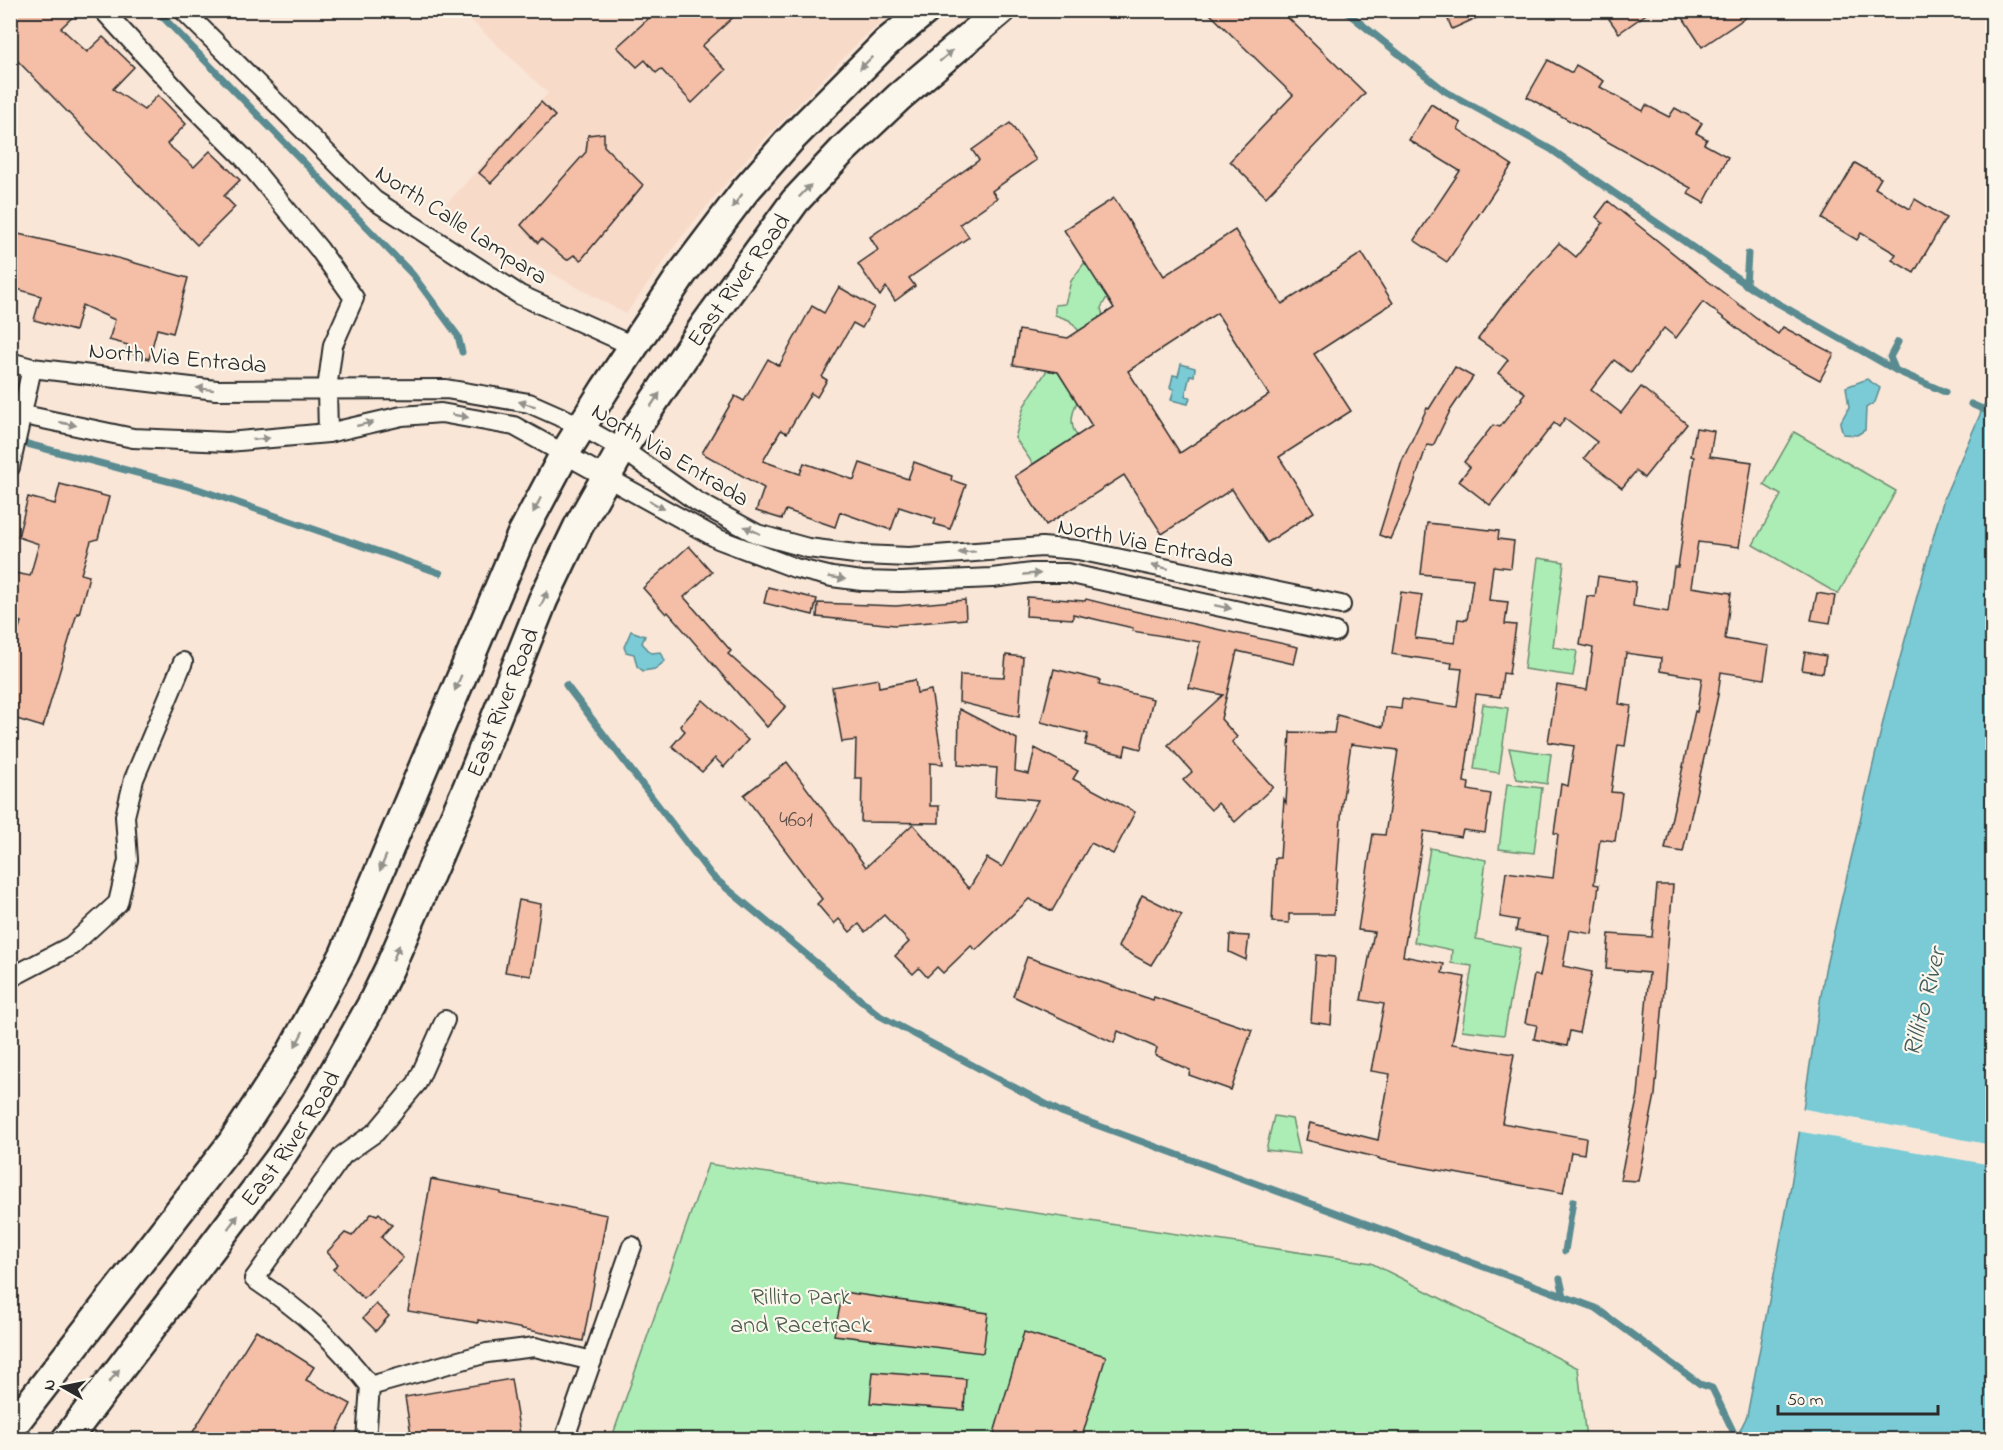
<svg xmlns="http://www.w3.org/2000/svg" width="2003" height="1450" font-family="'Indie Flower',sans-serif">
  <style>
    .built { fill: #f8dac9 }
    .green { fill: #acedb5; stroke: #6c8c70; stroke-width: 1.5 }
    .water { fill: #7acbd5; stroke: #5a8b91; stroke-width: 1.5 }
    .pier { fill: #f9e6d7 }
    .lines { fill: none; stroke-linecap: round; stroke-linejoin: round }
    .stream { stroke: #5a8b91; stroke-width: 7 }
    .building { fill: #f4bea7; stroke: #2b2b2b; stroke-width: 1.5; fill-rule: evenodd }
    .minor-casing { stroke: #2b2b2b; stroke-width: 22 }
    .primary-casing { stroke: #2b2b2b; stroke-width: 33 }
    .minor { stroke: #fbf7ec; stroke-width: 18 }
    .primary { stroke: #fbf7ec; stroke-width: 28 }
    .oneway { fill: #93918c }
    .labels { text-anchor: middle; stroke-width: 4.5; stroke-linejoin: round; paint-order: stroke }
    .number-label { font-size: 21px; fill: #5d504a }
    .street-label { font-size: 24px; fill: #2b2b2b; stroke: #fbf7ec }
    .park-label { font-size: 24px; fill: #4b5c4e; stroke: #fbf7ec }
    .water-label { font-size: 26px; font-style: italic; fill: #435b5e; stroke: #fbf7ec }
  </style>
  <rect width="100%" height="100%" fill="#f9e6d7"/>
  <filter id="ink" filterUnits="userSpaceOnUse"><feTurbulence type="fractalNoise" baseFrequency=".0167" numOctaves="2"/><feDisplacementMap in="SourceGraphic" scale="12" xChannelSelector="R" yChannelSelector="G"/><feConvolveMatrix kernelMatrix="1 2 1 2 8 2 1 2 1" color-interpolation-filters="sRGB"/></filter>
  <g filter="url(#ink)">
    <path class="built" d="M 461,11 L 895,11 L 861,40 L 756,148 L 682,236 L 626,314 L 439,212 L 548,93 Z"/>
    <g class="green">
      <path d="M 1085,262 L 1107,297 L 1101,308 L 1103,316 L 1079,331 L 1069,320 L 1055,315 L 1055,305 L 1065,304 L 1071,281 Z"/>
      <path d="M 1047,370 L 1058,372 L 1077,401 C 1072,414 1069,424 1077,436 L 1033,464 L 1015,438 L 1024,406 Z"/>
      <path d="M 1794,432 L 1896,491 L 1838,594 L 1753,545 L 1781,495 L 1764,485 Z"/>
      <path d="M 1538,558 L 1564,562 L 1553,647 L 1577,651 L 1573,676 L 1524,669 Z"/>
      <path d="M 1483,704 L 1508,708 L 1499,773 L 1474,769 Z"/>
      <path d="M 1509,748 L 1551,754 L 1547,784 L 1517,779 Z"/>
      <path d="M 1507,784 L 1542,788 L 1534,853 L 1499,849 Z"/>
      <path d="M 1430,848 L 1486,860 L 1476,939 L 1520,948 L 1504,1035 L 1462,1030 L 1472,966 L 1451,963 L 1452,950 L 1414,942 Z"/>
      <path d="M 1274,1116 L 1292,1119 L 1300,1154 L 1266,1150 Z"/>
      <path d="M 708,1164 L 1371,1263 L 1578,1368 L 1586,1439 L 611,1440 Z"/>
    </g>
    <g class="water">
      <path d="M 1181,364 L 1195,368 L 1194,376 L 1190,375 L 1185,396 L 1190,397 L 1188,404 L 1171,400 L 1174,389 L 1170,388 L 1173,375 L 1178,376 Z"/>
      <path d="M 1867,379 L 1880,388 L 1875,402 L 1866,408 L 1865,430 L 1857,435 L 1843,434 L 1840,423 L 1849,407 L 1846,387 Z"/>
      <path d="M 1992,387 L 1992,1439 L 1735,1440 L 1747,1416 L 1790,1191 L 1825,970 L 1886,709 L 1944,498 Z"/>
      <path d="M 631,631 L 645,636 L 642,643 L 651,653 L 661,652 L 665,661 L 655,669 L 643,671 L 637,666 L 634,654 L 626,652 L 624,647 Z"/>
    </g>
    <path class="pier" d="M 1800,1108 L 1992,1145 L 1992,1165 L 1796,1131 Z"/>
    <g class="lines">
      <g class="stream">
        <path d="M 156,10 L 413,275 L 458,336 L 462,352"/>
        <path d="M 1344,10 L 1445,91 L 1552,150 L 1753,289 L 1897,371 L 1945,392"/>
        <path d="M 1746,285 L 1748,254"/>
        <path d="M 1895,369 L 1890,357 L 1898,342"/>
        <path d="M 1971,404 L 1992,413"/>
        <path d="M 16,441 L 198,489 L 440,573"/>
        <path d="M 566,685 L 712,876 L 880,1016 L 1061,1112 L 1596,1308 L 1700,1384 L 1712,1388 L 1735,1435 L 1747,1440"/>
        <path d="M 1565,1251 L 1573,1201"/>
        <path d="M 1560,1279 L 1564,1296"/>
      </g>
    </g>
    <g class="building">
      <path d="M 10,10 L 80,10 L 61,28 L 87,52 L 103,37 L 134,67 L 113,89 L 144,110 L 158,95 L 186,124 L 167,144 L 194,167 L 210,151 L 240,180 L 224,196 L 235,207 L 197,245 L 10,53 Z"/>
      <path d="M 658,10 L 741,10 L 702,46 L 726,70 L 692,103 L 661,69 L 656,73 L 645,60 L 637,67 L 617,47 Z"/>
      <path d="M 1206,10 L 1280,10 L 1365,93 L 1266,197 L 1230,161 L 1293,95 Z"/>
      <path d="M 1444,10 L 1494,10 L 1452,29 Z"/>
      <path d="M 1622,10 L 1652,10 L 1619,33 L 1609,19 Z"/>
      <path d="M 1678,10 L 1757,10 L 1702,47 Z"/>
      <path d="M 1548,60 L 1572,73 L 1576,65 L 1604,81 L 1600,87 L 1643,111 L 1646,105 L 1669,117 L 1675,108 L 1702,123 L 1696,133 L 1707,139 L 1704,144 L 1728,157 L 1704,203 L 1688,194 L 1691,188 L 1527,97 Z"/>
      <path d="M 541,102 L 555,116 L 491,183 L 479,173 Z"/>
      <path d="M 1431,104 L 1461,123 L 1458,129 L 1512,165 L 1447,262 L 1414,240 L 1460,171 L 1409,140 Z"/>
      <path d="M 1010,123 L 1036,160 L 992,191 L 997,198 L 960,224 L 969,237 L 909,278 L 915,286 L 895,301 L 886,287 L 880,296 L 858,264 L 878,250 L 870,237 L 979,160 L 972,150 Z"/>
      <path d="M 604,133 L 604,146 L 643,185 L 581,260 L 574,255 L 567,260 L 541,239 L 538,243 L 521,225 L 586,152 L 588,135 Z"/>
      <path d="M 1855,163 L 1881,178 L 1875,188 L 1910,209 L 1915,199 L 1946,218 L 1914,273 L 1892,260 L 1896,254 L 1861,233 L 1857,240 L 1822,219 Z"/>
      <path d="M 1114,198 L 1164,276 L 1235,230 L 1282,304 L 1362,253 L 1393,303 L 1314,354 L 1351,411 L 1279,457 L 1314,512 L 1267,543 L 1232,489 L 1162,534 L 1124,475 L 1046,525 L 1015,476 L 1092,426 L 1058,372 L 1013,365 L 1019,330 L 1068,338 L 1114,308 L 1064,230 ZM 1217,313 L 1269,395 L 1180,453 L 1128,371 Z"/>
      <path d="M 1608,201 L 1704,278 L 1778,334 L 1783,327 L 1834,354 L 1820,380 L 1768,352 L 1703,302 L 1676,338 L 1664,328 L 1631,373 L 1614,360 L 1591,390 L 1621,413 L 1641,387 L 1687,424 L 1644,478 L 1636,471 L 1622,488 L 1584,458 L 1597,442 L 1565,418 L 1559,427 L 1554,423 L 1490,505 L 1459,481 L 1470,467 L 1464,462 L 1493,425 L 1500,427 L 1522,399 L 1521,398 L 1525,393 L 1498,373 L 1508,360 L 1478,339 L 1501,307 L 1559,243 L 1576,257 L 1603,223 L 1596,217 Z"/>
      <path d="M 10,232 L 107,255 L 188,278 L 173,333 L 157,329 L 149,359 L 126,352 L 128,345 L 109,340 L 115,320 L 82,305 L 75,331 L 34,320 L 41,296 L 10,287 Z"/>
      <path d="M 839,287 L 874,307 L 862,328 L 853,323 L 822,377 L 827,380 L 817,397 L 811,393 L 787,433 L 781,430 L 763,461 L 800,474 L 804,463 L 854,480 L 860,463 L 908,479 L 914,462 L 952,476 L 951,480 L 966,485 L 950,529 L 934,524 L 936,519 L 899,507 L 891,530 L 840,512 L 835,527 L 786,510 L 782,519 L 756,511 L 764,488 L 702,453 L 735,396 L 744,401 L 768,359 L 779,366 L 812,306 L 824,313 Z"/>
      <path d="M 1455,367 L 1473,377 L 1450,411 L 1433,446 L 1427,445 L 1410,495 L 1390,539 L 1379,535 L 1402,461 L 1427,408 L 1429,409 Z"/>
      <path d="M 1696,428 L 1714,431 L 1710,456 L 1752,462 L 1739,547 L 1698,542 L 1691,587 L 1731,593 L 1725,639 L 1769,646 L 1764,679 L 1721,672 L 1718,695 L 1683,852 L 1665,849 L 1695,711 L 1697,712 L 1702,678 L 1660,671 L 1661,658 L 1626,653 L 1619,704 L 1631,706 L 1625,746 L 1618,745 L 1611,792 L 1622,793 L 1615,841 L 1600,839 L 1594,884 L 1599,885 L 1592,934 L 1569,930 L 1563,966 L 1592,972 L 1579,1033 L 1570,1031 L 1567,1046 L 1534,1039 L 1537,1025 L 1525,1023 L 1534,975 L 1540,976 L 1548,936 L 1516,931 L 1518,920 L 1500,917 L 1506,872 L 1553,878 L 1558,834 L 1554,833 L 1561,784 L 1568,786 L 1574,746 L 1548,742 L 1557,685 L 1587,690 L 1593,648 L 1580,645 L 1587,596 L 1595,597 L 1598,576 L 1636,582 L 1633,606 L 1668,612 L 1674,567 L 1678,567 L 1694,457 L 1691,456 Z"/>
      <path d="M 60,484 L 109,497 L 98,539 L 91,541 L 81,574 L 89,576 L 79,614 L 77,613 L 43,727 L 10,717 L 10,656 L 21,622 L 10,618 L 10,572 L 30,576 L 39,544 L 18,537 L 28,497 L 55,504 Z"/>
      <path d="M 1427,523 L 1499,531 L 1498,539 L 1514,541 L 1511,568 L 1493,566 L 1489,600 L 1508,602 L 1505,624 L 1516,625 L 1509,674 L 1503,673 L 1500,697 L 1476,694 L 1464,782 L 1469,783 L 1468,790 L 1491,794 L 1485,833 L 1463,830 L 1461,837 L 1424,831 L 1403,956 L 1444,964 L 1442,973 L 1465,977 L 1452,1044 L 1514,1054 L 1502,1123 L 1586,1138 L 1584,1154 L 1571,1152 L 1563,1193 L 1378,1159 L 1379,1158 L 1306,1140 L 1310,1123 L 1378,1140 L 1390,1074 L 1371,1071 L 1384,1004 L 1361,1000 L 1374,932 L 1358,930 L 1373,834 L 1385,835 L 1398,750 L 1351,744 L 1342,804 L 1334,914 L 1289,914 L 1289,923 L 1272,922 L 1275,858 L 1280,858 L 1284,799 L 1286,803 L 1290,732 L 1334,733 L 1337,715 L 1383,727 L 1385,707 L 1401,709 L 1402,699 L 1457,707 L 1462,669 L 1451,668 L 1452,663 L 1392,654 L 1401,592 L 1422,595 L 1415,638 L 1455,643 L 1458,619 L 1467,620 L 1473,579 L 1421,574 Z"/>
      <path d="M 689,546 L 712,572 L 684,597 L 731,651 L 728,654 L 786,706 L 767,727 L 668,612 L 666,614 L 643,588 Z"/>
      <path d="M 768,587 L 817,599 L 813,615 L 764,603 Z"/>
      <path d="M 1817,593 L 1835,596 L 1830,623 L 1811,620 Z"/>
      <path d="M 1027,597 L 1085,601 L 1086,599 L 1134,611 L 1298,647 L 1294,664 L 1237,651 L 1221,719 L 1237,737 L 1232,742 L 1273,787 L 1235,822 L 1218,803 L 1211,810 L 1183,780 L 1192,772 L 1168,745 L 1223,695 L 1189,688 L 1200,642 L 1132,631 L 1133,628 L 1073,614 L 1073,619 L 1026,616 Z"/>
      <path d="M 965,600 L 966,619 L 895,625 L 817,617 L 818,603 L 896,606 Z"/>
      <path d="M 1805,652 L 1826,656 L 1823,673 L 1802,670 Z"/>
      <path d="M 1006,655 L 1023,657 L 1019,717 L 959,702 L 960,675 L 1004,677 Z"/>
      <path d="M 1054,669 L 1100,680 L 1099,685 L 1153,699 L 1141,749 L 1126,745 L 1124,755 L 1085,745 L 1088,734 L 1041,722 Z"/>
      <path d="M 878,679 L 879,687 L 915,680 L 917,693 L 931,690 L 943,764 L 930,763 L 930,806 L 939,806 L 939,823 L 861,822 L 862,778 L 855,778 L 856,740 L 842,742 L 832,687 Z"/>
      <path d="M 703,700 L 748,740 L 724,767 L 715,758 L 702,772 L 672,746 L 685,731 L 680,726 Z"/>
      <path d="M 959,709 L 1017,739 L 1015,771 L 1029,774 L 1035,748 L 1078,771 L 1073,779 L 1135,812 L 1113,854 L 1091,843 L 1052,911 L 1029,899 L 976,950 L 971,946 L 943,973 L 937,967 L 927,977 L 919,968 L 913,974 L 895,956 L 909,942 L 884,915 L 865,932 L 859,924 L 850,932 L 839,919 L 834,924 L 817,904 L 822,899 L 744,795 L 787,762 L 866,867 L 913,824 L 969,889 L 987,858 L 1002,867 L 1038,800 L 995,796 L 997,768 L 958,765 Z"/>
      <path d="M 1657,885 L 1673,885 L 1655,1095 L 1638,1181 L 1620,1180 L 1638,1095 L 1649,973 L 1606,969 L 1609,934 L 1652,937 Z"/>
      <path d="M 1142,895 L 1182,915 L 1151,965 L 1118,947 Z"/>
      <path d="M 519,900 L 541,904 L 531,976 L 505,972 Z"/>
      <path d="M 1230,935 L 1249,936 L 1246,960 L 1229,952 Z"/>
      <path d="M 1316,955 L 1335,957 L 1331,1025 L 1311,1022 Z"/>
      <path d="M 1027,957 L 1153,1000 L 1154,997 L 1252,1030 L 1231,1090 L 1189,1075 L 1190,1070 L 1155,1055 L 1157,1048 L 1118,1031 L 1114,1043 L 1013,996 Z"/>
      <path d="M 431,1179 L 501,1192 L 501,1194 L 607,1215 L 583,1341 L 478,1320 L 478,1323 L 408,1311 Z"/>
      <path d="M 372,1213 L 377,1215 L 379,1213 L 392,1225 L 381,1237 L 403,1258 L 364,1299 L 333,1269 L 338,1264 L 327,1252 L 345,1233 L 352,1236 Z"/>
      <path d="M 843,1292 L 988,1313 L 983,1353 L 834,1335 Z"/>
      <path d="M 376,1304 L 389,1316 L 376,1331 L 363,1318 Z"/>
      <path d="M 256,1330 L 314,1367 L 306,1380 L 351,1404 L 333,1440 L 188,1440 Z"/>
      <path d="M 1024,1332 L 1106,1356 L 1081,1440 L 992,1440 Z"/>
      <path d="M 873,1372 L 966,1379 L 964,1410 L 870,1403 Z"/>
      <path d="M 511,1379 L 521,1440 L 412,1440 L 405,1397 Z"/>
    </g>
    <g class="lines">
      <g class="minor-casing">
        <g id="minor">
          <path d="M 103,10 L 183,97 L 243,157 L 319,249 L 354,298 L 333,345 L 327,389 L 328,433"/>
          <path d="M 183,10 L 374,200 L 520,295 L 633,346"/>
          <path d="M 10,362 L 32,368 L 216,390 L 446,389 L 529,403 L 581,426 L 622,449 L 696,501 L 757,534 L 808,548 L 863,555 L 909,557 L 1042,547 L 1078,550 L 1341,605"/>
          <path d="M 10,412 L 133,438 L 228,442 L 328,433 L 402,416 L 441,413 L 514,426 L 718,539 L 795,568 L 832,577 L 862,581 L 901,582 L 992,578 L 1032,573 L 1067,573 L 1335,632"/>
          <path d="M 10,467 L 32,368"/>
          <path d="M 10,978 L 71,946 L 118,903 L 128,860 L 125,816 L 134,779 L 183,662"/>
          <path d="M 370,1386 L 487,1353 L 535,1347 L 592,1361"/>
          <path d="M 366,1440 L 370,1386 C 334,1339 303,1312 254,1279 L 343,1155 L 376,1132 L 417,1083 L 445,1020"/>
          <path d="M 564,1440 L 632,1246"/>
        </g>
      </g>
      <g class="primary-casing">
        <g id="primary">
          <path d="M 10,1429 L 232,1143 L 291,1053 L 344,955 L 522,534 L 565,453 L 605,389 L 682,274 L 744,192 L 789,141 L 886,43 L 926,10"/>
          <path id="s1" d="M 66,1440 L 279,1159 L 320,1097 L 371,1006 L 389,969 L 475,770 L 543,600 L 578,527 L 622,449 L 705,325 L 795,201 L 843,150 L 899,97 L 1001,10"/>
        </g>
      </g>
      <use href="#minor" class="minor"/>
      <use href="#primary" class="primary"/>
    </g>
    <defs><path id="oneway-solid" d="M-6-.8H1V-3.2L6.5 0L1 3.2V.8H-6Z" transform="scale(1.5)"/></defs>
    <g class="oneway">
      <use href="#oneway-solid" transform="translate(946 56) rotate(-41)"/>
      <use href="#oneway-solid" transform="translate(866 63) rotate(135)"/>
      <use href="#oneway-solid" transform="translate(805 191) rotate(-46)"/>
      <use href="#oneway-solid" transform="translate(737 201) rotate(127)"/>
      <use href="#oneway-solid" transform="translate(205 389) rotate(-173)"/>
      <use href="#oneway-solid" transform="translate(655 400) rotate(-56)"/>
      <use href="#oneway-solid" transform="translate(527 404) rotate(-164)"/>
      <use href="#oneway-solid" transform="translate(460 416) rotate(10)"/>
      <use href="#oneway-solid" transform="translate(68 424) rotate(11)"/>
      <use href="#oneway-solid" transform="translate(365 424) rotate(-13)"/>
      <use href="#oneway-solid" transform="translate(261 439) rotate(-6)"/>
      <use href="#oneway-solid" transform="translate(537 505) rotate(117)"/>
      <use href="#oneway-solid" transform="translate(657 505) rotate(29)"/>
      <use href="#oneway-solid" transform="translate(752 530) rotate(-155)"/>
      <use href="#oneway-solid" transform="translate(967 552) rotate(176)"/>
      <use href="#oneway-solid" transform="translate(1160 567) rotate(-168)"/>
      <use href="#oneway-solid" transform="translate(1032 574) rotate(-3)"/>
      <use href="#oneway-solid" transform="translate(837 578) rotate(9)"/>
      <use href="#oneway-solid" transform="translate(544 599) rotate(-66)"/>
      <use href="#oneway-solid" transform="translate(1223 607) rotate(12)"/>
      <use href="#oneway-solid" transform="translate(458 683) rotate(113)"/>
      <use href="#oneway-solid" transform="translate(383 863) rotate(113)"/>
      <use href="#oneway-solid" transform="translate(396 953) rotate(-67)"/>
      <use href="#oneway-solid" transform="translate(299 1039) rotate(118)"/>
      <use href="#oneway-solid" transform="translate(233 1222) rotate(-53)"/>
      <use href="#oneway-solid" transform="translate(114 1376) rotate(-52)"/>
    </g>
  </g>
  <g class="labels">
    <g class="number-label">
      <text x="796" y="826">4601</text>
    </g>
    <g class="street-label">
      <text transform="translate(462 224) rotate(33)" y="8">North Calle Lampara</text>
      <text dy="8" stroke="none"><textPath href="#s1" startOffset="1348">East River Road</textPath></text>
      <text transform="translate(178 357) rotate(5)" y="8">North Via Entrada</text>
      <text transform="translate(671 454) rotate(31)" y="8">North Via Entrada</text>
      <text transform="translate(1146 542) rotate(11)" y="8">North Via Entrada</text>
      <text dy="8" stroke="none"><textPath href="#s1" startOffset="862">East River Road</textPath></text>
      <text dy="8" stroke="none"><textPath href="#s1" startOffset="376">East River Road</textPath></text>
    </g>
    <g class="park-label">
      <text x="801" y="1304">Rillito Park<tspan x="801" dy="28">and Racetrack</tspan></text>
    </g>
    <g class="water-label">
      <text transform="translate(1923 1002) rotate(-76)" y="9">Rillito River</text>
    </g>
  </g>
  <rect width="2003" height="1450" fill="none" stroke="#fbf7ec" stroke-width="36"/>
  <rect x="18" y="18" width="1967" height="1414" fill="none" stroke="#2b2b2b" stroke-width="2" filter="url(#ink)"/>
  <g transform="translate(63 1387) rotate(279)" stroke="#fbf7ec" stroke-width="4.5" paint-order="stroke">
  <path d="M0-4.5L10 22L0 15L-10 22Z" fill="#2b2b2b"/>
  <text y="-9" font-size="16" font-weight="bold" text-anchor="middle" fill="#2b2b2b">N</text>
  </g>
  <path d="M1778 1405v9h160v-9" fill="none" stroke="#2b2b2b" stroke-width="3"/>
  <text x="1787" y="1405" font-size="18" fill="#2b2b2b" stroke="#fbf7ec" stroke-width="4.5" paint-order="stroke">50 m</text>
</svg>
